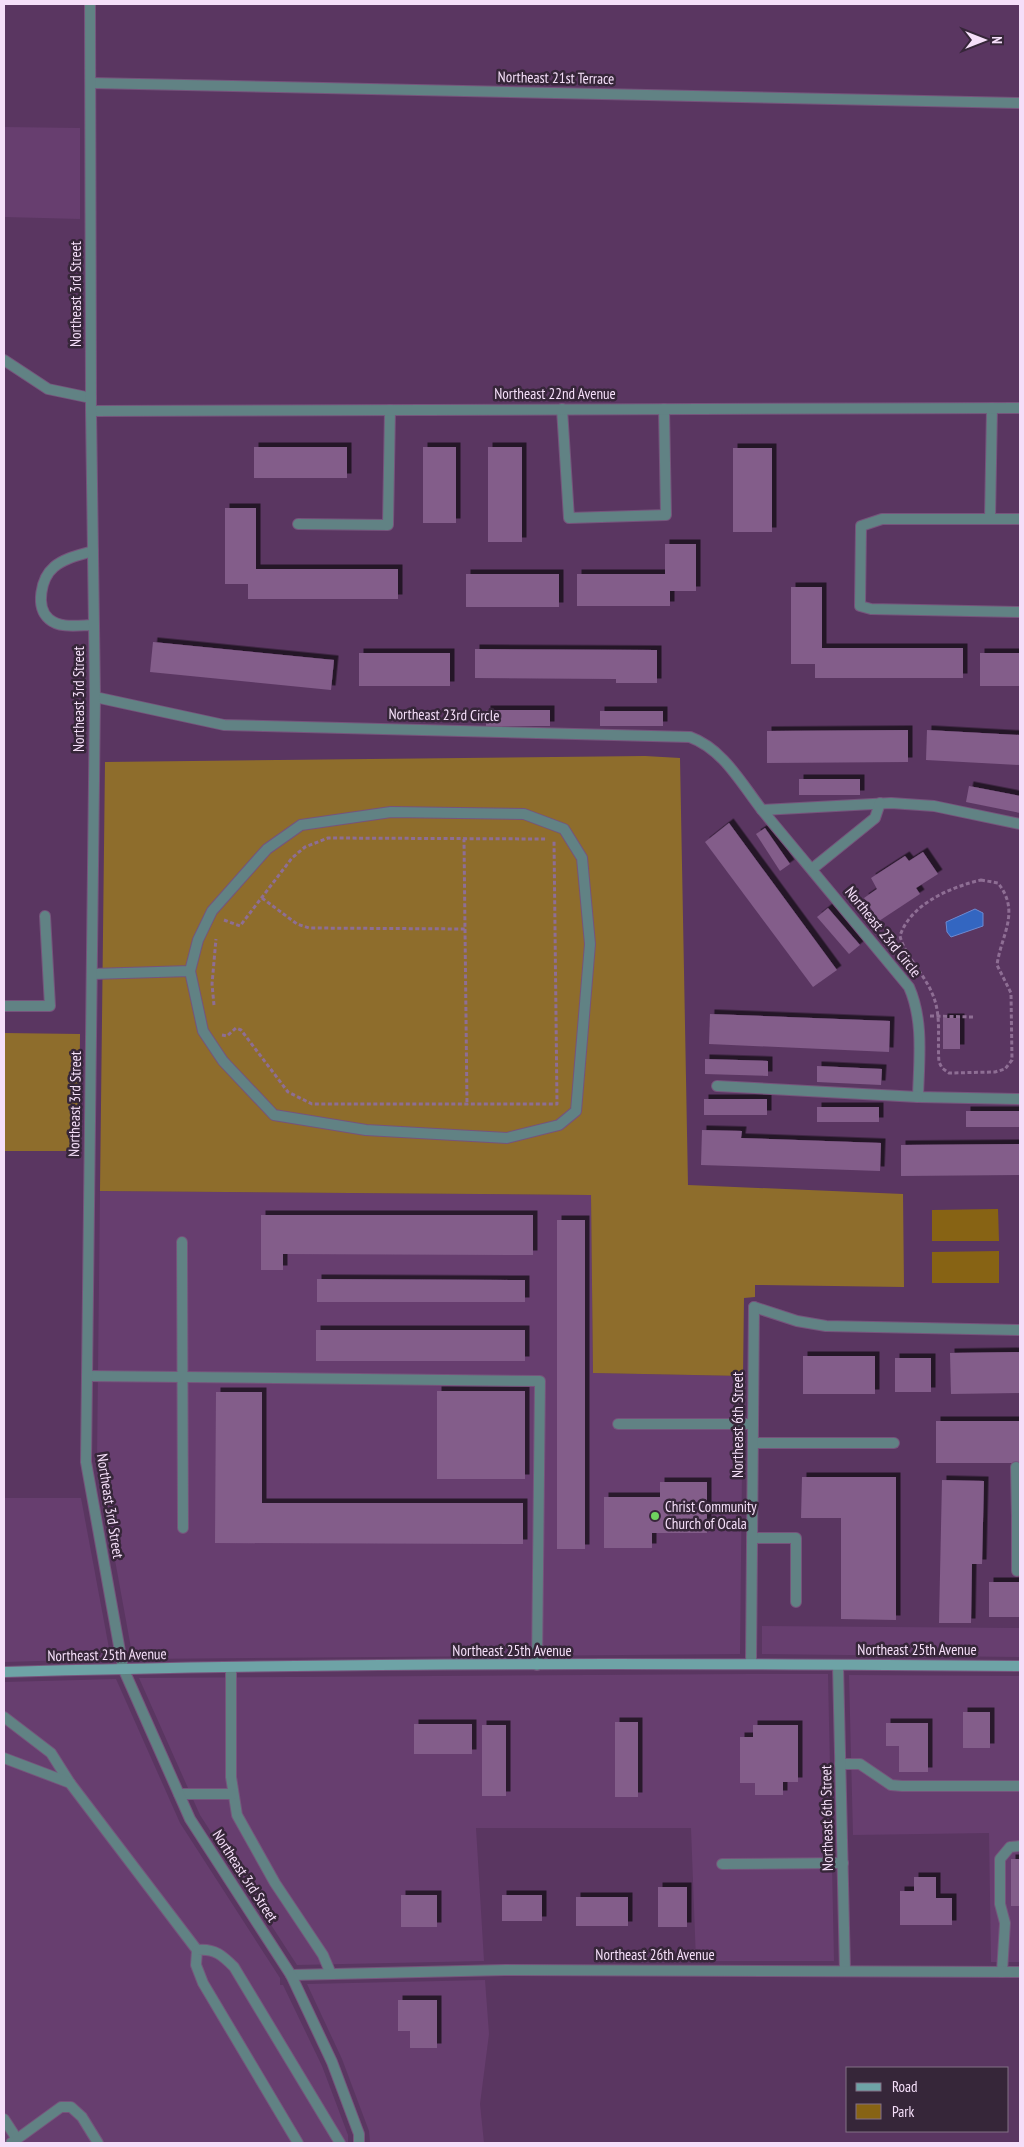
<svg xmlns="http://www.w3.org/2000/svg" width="1024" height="2147" font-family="'PT Sans Narrow',sans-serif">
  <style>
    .built { fill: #673e6f }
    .green { fill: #876314 }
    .forest { fill: #8e6d2c }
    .water { fill: #3366c1; stroke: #6d8ad2 }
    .building { fill: #835d8a; filter: url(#shadow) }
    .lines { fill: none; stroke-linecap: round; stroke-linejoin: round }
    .service-casing { stroke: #76547c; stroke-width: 12 }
    .minor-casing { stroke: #76547c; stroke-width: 12 }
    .tertiary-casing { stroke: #76547c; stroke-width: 12 }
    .secondary-casing { stroke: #76547c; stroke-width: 12 }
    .path { stroke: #8e6e94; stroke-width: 3; stroke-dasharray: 4 2.5; stroke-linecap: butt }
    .service { stroke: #618284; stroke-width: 10 }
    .minor { stroke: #618284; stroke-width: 10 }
    .tertiary { stroke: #618284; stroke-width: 10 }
    .secondary { stroke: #6ea3a6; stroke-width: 10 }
    .poi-dot { fill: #6fd35f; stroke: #362639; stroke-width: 2 }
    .labels { text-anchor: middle; stroke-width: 5; stroke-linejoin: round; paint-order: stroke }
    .street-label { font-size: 15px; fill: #f5dff9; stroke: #362639 }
    .poi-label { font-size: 15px; fill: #f5dff9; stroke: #362639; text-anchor: start }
  </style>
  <defs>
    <filter id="shadow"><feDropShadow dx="4.5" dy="-4.5" stdDeviation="0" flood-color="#0009"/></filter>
  </defs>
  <rect width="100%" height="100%" fill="#5a3661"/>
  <g class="built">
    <path d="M 4,127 L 80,128 L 80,219 L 4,217 Z"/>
    <path d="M 100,1191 L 591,1195 L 593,1373 L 743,1376 L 740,1654 L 133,1659 L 97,1461 Z"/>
    <path d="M 4,1498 L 81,1498 L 111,1659 L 4,1662 Z"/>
    <path d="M 762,1626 L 1020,1628 L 1020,1657 L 762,1654 Z"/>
    <path d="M 751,1674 L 828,1674 L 834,1961 L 696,1961 L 691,1828 L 476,1828 L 484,1961 L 297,1965 L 200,1815 L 139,1678 Z"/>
    <path d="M 849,1675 L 1020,1676 L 1020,1962 L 991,1962 L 989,1833 L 853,1835 Z"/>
    <path d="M 116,1679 L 180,1823 L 280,1978 L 280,1985 L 283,1985 L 322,2066 L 348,2135 L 348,2143 L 4,2143 L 4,1682 Z"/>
    <path d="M 485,1980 L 489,2034 L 480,2104 L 484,2143 L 370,2143 L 369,2131 L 342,2059 L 307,1984 Z"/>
  </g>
  <g class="green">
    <path d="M 998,1209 L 999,1241 L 932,1241 L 932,1210 Z"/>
    <path d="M 999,1251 L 999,1283 L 932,1283 L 932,1252 Z"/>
  </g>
  <g class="forest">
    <path d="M 645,756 L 680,758 L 688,1185 L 903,1194 L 904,1287 L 755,1285 L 755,1297 L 744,1298 L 743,1376 L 593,1373 L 591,1195 L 100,1191 L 105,762 Z"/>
    <path d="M 4,1033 L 80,1034 L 79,1151 L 4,1151 Z"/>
  </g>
  <path class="water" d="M 975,909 L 983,913 L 983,926 L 951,937 L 947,932 L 946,922 Z"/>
  <g class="building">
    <rect x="254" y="447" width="93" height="31"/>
    <rect x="423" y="447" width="33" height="76"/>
    <rect x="488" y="447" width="34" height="95"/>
    <rect x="733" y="448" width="39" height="84"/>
    <path d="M 225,508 L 256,508 L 256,569 L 398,569 L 398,599 L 248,599 L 248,584 L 225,584 Z"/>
    <path d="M 665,544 L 696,544 L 696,591 L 670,591 L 670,606 L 577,606 L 577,574 L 665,574 Z"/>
    <rect x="466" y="574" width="93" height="33"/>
    <path d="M 791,587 L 822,587 L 822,648 L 963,648 L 963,678 L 815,678 L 815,664 L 791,664 Z"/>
    <path d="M 153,642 L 334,660 L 331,690 L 150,672 Z"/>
    <path d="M 475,649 L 657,650 L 657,683 L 616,683 L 616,679 L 475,678 Z"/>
    <rect x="359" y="653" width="91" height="33"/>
    <rect x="980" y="653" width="40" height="33"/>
    <rect x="486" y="710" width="64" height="16"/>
    <rect x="600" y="711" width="63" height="15"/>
    <path d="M 908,730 L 908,762 L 767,763 L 767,731 Z"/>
    <path d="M 927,730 L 1020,735 L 1020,765 L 926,760 Z"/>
    <rect x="799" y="779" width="61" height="16"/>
    <path d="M 969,786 L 1020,796 L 1020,813 L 966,802 Z"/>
    <path d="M 729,823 L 837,970 L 813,987 L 705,842 Z"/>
    <path d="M 765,828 L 790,864 L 780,871 L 756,834 Z"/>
    <path d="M 923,852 L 938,874 L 916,888 L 920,894 L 879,921 L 864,898 L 877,889 L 871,878 L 905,856 L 909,861 Z"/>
    <path d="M 828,908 L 860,945 L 849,954 L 817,917 Z"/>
    <path d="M 710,1014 L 890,1021 L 889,1052 L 709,1044 Z"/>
    <rect x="943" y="1018" width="17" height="31"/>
    <path d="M 705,1059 L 768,1061 L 768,1076 L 705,1074 Z"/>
    <path d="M 817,1066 L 882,1069 L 881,1085 L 817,1082 Z"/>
    <rect x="704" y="1099" width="63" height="16"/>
    <rect x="817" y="1107" width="62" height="15"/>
    <rect x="966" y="1111" width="54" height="16"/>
    <path d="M 702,1130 L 742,1131 L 741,1138 L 881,1143 L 880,1171 L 701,1165 Z"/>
    <path d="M 1020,1144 L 1020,1175 L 901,1176 L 901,1145 Z"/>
    <path d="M 261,1215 L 533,1215 L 533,1255 L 283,1254 L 283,1270 L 261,1270 Z"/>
    <rect x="557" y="1220" width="28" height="329"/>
    <path d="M 317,1279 L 525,1280 L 525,1302 L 317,1302 Z"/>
    <rect x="316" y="1330" width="209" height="31"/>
    <path d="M 1020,1352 L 1020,1393 L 951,1394 L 950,1353 Z"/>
    <rect x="803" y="1356" width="72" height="38"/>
    <rect x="895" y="1358" width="36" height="34"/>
    <rect x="437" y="1391" width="88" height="88"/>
    <path d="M 216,1392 L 262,1392 L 262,1503 L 523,1503 L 523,1544 L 215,1543 Z"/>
    <rect x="936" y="1421" width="84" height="42"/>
    <path d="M 802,1477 L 896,1477 L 896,1620 L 841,1619 L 841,1518 L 801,1518 Z"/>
    <path d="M 942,1480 L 984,1481 L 982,1564 L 972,1564 L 971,1623 L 939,1623 Z"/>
    <path d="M 660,1482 L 707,1482 L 707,1533 L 652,1533 L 652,1548 L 604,1548 L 604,1497 L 660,1497 Z"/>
    <rect x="989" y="1582" width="31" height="35"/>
    <rect x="963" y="1712" width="27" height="36"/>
    <rect x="615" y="1722" width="23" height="75"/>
    <path d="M 886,1723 L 928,1723 L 928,1772 L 899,1772 L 899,1746 L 886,1746 Z"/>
    <rect x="414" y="1724" width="58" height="30"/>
    <rect x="482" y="1725" width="24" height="71"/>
    <path d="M 753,1725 L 798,1725 L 798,1782 L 783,1782 L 783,1795 L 755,1795 L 755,1783 L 740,1783 L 740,1737 L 753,1737 Z"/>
    <rect x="1011" y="1859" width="9" height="47"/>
    <path d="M 914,1877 L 936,1877 L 936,1898 L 952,1898 L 952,1925 L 900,1925 L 900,1891 L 914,1891 Z"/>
    <rect x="658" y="1887" width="29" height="40"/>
    <rect x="401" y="1895" width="36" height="32"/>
    <rect x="502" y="1895" width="40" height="26"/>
    <rect x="576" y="1897" width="52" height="29"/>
    <path d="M 398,2000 L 437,2000 L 437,2048 L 410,2048 L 410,2031 L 398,2031 Z"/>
  </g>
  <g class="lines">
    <g class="service-casing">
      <g id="service">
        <path d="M 4,360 L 48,389 L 91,398"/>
        <path d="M 562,409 L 569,518 L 666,515 L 664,409"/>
        <path d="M 990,519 L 992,408"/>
        <path d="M 1020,519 L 882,519 L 861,526 L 860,606 L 871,609 L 1020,612"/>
        <path d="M 298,524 L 388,525 L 390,410"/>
        <path d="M 93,551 C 80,555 64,558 54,567 C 41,578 35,607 49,619 C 60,629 80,625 94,625"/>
        <path d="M 92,974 L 190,971 L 203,1031 L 223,1061 L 274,1115 L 366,1130 L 507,1138 L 559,1125 L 576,1111 L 590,944 L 582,858 L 564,829 L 524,814 L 391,812 L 301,825 L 267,849 L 212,911 L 198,940 L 190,971"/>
        <path d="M 4,1006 L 50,1006 L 45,916"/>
        <path d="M 182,1242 L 183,1528"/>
        <path d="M 754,1307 L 797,1321 L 826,1326 L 1020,1330"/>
        <path d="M 87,1376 L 540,1381 L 537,1665"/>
        <path d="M 618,1424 L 753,1424"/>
        <path d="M 753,1443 L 894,1443"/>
        <path d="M 1016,1467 L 1017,1517"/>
        <path d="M 752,1538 L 796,1538 L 796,1602"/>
        <path d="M 1017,1571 L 1017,1517 L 1020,1517"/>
        <path d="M 231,1668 L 231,1777 L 237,1815 L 275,1883 L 323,1955 L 331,1974"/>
        <path d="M 4,1717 L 51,1753 L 70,1783"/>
        <path d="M 4,1758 L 70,1783 L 197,1950"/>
        <path d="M 840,1764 L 860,1764 L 891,1785 L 902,1786 L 1020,1786"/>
        <path d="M 179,1794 L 233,1794"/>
        <path d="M 722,1864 L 843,1863"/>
        <path d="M 1002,1972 L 1005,1923 L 1000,1904 L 1000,1859 L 1010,1847 L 1020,1846"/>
        <path d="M 4,2119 L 17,2139 L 11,2143"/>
        <path d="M 17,2139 L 61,2107 L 71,2107 L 82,2117 L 98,2143"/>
        <path d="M 298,2143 L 203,1983 L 196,1965 L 197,1950 C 215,1948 223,1956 234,1967 L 340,2143"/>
      </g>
    </g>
    <g class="minor-casing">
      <g id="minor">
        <path d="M 91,83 L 1020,103"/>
        <path d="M 91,411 L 1020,408"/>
        <path d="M 95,697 L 224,725 L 690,737 C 723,749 741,783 762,810"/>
        <path d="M 1020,824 L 934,806 L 891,803 L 762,810 L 909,987 C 924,1021 919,1060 918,1097 L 1020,1099"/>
        <path d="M 812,869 L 875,818 L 880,803"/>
        <path d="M 717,1086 L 918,1097"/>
        <path d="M 751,1664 L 754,1307"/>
        <path d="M 838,1665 L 845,1971"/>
        <path d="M 291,1975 L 505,1970 L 1020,1972"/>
      </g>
    </g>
    <g class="tertiary-casing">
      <path id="tertiary" d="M 90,4 L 91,411 L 95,697 L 86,1462 L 123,1668 L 190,1819 L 291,1975 L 332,2062 L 359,2134 L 359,2143"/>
    </g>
    <g class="secondary-casing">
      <path id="secondary" d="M 4,1672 C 342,1662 682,1663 1020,1666"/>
    </g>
    <g class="path">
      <path d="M 981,880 L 998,883 C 1021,912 1001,935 997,965 L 1011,993 L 1012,1060 L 1005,1069 L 995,1072 L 949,1073 L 942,1068 L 939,1062 C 937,1038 942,1015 932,993 C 924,974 904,954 900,936 C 910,904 951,887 981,880 Z"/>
      <path d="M 262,898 L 297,924 L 309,928 L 465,929 L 464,839"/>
      <path d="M 224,920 L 240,926 L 292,858 L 305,847 L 328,838 L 546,839"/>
      <path d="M 465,929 L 467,1105"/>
      <path d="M 214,1005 L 212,984 L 216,939"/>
      <path d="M 930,1016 L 974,1017"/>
      <path d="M 222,1035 L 227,1036 L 236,1028 L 241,1030 L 288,1092 L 312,1104 L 557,1104 L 554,840"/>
    </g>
    <use href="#service" class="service"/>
    <use href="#minor" class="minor"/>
    <use href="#tertiary" class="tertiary"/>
    <use href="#secondary" class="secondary"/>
  </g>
  <circle class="poi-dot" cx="655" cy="1516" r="5"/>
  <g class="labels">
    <g class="street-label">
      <text transform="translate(556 78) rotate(1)" y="5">Northeast 21st Terrace</text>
      <text transform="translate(76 294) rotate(-90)" y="5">Northeast 3rd Street</text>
      <text x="555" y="399">Northeast 22nd Avenue</text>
      <text transform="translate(79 699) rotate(-90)" y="5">Northeast 3rd Street</text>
      <text transform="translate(444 715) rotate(1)" y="5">Northeast 23rd Circle</text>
      <text transform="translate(883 932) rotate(51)" y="5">Northeast 23rd Circle</text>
      <text transform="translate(75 1104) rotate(-89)" y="5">Northeast 3rd Street</text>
      <text transform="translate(738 1425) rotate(-90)" y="5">Northeast 6th Street</text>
      <text transform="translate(110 1506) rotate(81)" y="5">Northeast 3rd Street</text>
      <text x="917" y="1655">Northeast 25th Avenue</text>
      <text x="512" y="1656">Northeast 25th Avenue</text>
      <text transform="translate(107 1655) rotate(-1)" y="5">Northeast 25th Avenue</text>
      <text transform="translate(827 1818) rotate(-91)" y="5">Northeast 6th Street</text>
      <text transform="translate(245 1876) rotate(57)" y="5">Northeast 3rd Street</text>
      <text x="655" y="1960">Northeast 26th Avenue</text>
    </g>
    <g class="poi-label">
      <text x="665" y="1512">Christ Community<tspan x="665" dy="17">Church of Ocala</tspan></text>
    </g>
  </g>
  <rect width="1024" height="2147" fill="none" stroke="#f5dff9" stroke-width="10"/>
  <rect x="846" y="2067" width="162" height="65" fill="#362639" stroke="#827086"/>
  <rect x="856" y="2083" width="25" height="8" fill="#6ea3a6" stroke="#827086"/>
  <text x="892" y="2092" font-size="15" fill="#f5dff9">Road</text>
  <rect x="856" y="2104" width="25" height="15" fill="#876314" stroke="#827086"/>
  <text x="892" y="2117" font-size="15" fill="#f5dff9">Park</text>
  <g transform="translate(984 40) rotate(90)" stroke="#362639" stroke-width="4" paint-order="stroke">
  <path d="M0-4L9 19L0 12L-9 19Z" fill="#f5dff9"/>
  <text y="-8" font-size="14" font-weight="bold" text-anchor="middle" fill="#f5dff9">N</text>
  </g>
</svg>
